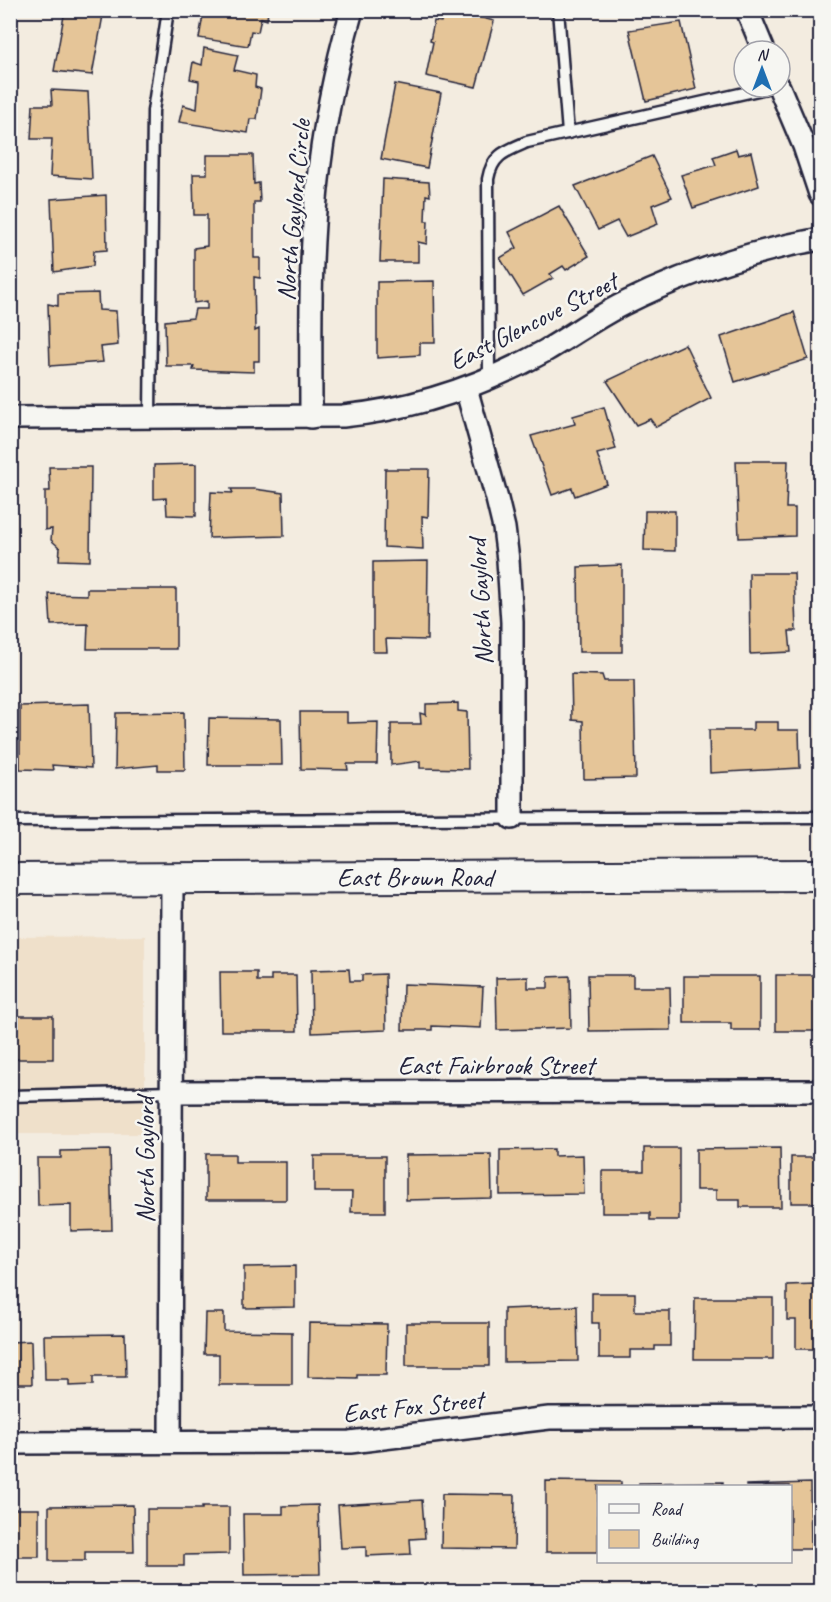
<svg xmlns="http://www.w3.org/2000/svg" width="831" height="1602" font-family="Caveat,sans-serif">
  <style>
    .built { fill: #efe0ca }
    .building { fill: #e5c598; stroke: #22223b; stroke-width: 1.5 }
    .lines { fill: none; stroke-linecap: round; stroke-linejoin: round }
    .service-casing { stroke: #22223b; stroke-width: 15 }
    .minor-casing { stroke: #22223b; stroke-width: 26 }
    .secondary-casing { stroke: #22223b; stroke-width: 34 }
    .service { stroke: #f6f6f2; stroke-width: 10 }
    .minor { stroke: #f6f6f2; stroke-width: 21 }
    .secondary { stroke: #f6f6f2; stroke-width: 30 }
    .labels { text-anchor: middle; stroke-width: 5; stroke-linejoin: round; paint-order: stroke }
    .street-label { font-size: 26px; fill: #22223b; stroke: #f6f6f2 }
  </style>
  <rect width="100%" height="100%" fill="#f3ece0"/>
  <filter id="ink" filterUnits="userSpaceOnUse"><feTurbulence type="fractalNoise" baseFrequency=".0167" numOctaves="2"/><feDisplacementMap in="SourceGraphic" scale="12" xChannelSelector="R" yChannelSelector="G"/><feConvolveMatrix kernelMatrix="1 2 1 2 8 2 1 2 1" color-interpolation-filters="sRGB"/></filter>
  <g filter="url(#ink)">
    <path class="built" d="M 145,936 L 145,1134 L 11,1134 L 10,937 Z"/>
    <g class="building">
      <path d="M 65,10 L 104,10 L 92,75 L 54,71 Z"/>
      <path d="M 204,10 L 268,10 L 267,20 L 261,18 L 258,32 L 251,31 L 248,46 L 199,38 Z"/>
      <path d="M 443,10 L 453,10 L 494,21 L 476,87 L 426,76 L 433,42 L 430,41 L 434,21 L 441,22 Z"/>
      <path d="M 681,22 L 696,89 L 646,101 L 629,30 Z"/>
      <path d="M 204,48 L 238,55 L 234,70 L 256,75 L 255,87 L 261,89 L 257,119 L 250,119 L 248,133 L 179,122 L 183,105 L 197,109 L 199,81 L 190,79 L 193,62 L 202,65 Z"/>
      <path d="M 395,84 L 441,93 L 427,168 L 381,159 Z"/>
      <path d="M 51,90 L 88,92 L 92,179 L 50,176 L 52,139 L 31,139 L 33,105 L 52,105 Z"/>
      <path d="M 736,149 L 738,155 L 751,152 L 759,186 L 693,208 L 681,175 L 716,165 L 713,157 Z"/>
      <path d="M 207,155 L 253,155 L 254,184 L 259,183 L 260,202 L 254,202 L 254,258 L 260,258 L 260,278 L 254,277 L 255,331 L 259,329 L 259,361 L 254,361 L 254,372 L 193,370 L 194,366 L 166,366 L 165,321 L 193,318 L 195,309 L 207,309 L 207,301 L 194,303 L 194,248 L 207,246 L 207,215 L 194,215 L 193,174 L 207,174 Z"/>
      <path d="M 652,156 L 672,197 L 652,205 L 658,224 L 626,237 L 617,221 L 598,230 L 575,186 Z"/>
      <path d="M 383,179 L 429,182 L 430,196 L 426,195 L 425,221 L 428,221 L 427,244 L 418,242 L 418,262 L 380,262 Z"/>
      <path d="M 106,195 L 107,250 L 94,251 L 93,266 L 54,272 L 51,199 Z"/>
      <path d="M 559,206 L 589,256 L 566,270 L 563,266 L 550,274 L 553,278 L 523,295 L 500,258 L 517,248 L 509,232 Z"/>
      <path d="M 434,281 L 435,343 L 420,343 L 420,355 L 377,358 L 377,282 Z"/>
      <path d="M 98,293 L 99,310 L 116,311 L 118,345 L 101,347 L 103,362 L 50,366 L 48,304 L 58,306 L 58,294 Z"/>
      <path d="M 794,312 L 808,359 L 735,382 L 721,337 Z"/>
      <path d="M 685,344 L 711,398 L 656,427 L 650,419 L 636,425 L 607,381 Z"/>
      <path d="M 604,407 L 616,449 L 597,454 L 607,484 L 575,496 L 572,488 L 552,495 L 531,436 L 575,424 L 573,416 Z"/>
      <path d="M 736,461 L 788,461 L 786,508 L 795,508 L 795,536 L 739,538 Z"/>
      <path d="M 196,464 L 196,516 L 167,515 L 166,498 L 154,499 L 154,465 Z"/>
      <path d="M 49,467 L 91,467 L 90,561 L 59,560 L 60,548 L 51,540 L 52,529 L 45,530 L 45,491 L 50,491 Z"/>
      <path d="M 385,469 L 429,469 L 428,517 L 422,516 L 423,549 L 384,547 Z"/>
      <path d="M 231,489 L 254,489 L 283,493 L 284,536 L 209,538 L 211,492 L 233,493 Z"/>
      <path d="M 645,511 L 675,511 L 675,551 L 644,550 Z"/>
      <path d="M 428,561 L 427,640 L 386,639 L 387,652 L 373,652 L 373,562 Z"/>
      <path d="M 622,565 L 622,652 L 579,652 L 578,567 Z"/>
      <path d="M 749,573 L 794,573 L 796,631 L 789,631 L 791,652 L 750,654 Z"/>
      <path d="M 87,589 L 176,589 L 176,649 L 87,649 L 88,624 L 51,625 L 49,594 L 87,595 Z"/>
      <path d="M 571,674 L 602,675 L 604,681 L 634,681 L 636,778 L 584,779 L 583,721 L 572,720 Z"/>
      <path d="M 458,703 L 458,711 L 467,712 L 468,769 L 420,768 L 420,761 L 391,765 L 391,724 L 421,724 L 420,713 L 426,715 L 426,704 Z"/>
      <path d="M 89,704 L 91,768 L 52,765 L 53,770 L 20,769 L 20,706 Z"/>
      <path d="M 184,712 L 185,770 L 158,770 L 158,765 L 115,769 L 116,713 Z"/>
      <path d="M 300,712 L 347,712 L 347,723 L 378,722 L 377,764 L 347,764 L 348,770 L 301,769 Z"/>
      <path d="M 209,718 L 281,719 L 282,765 L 208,765 Z"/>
      <path d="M 753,722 L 778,722 L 778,730 L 799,730 L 800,768 L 710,773 L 709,730 L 753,730 Z"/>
      <path d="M 349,969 L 350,981 L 362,981 L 362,975 L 385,974 L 386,1030 L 312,1033 L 311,970 Z"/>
      <path d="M 220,972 L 257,972 L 257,981 L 271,981 L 271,975 L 296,975 L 297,1031 L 221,1031 Z"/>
      <path d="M 588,975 L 633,975 L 633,987 L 670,987 L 671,1030 L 589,1031 Z"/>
      <rect x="776" y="975" width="44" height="56"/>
      <path d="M 570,976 L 571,1028 L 497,1030 L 496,978 L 528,977 L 528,988 L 548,988 L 548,977 Z"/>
      <path d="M 684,976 L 760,976 L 760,1030 L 731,1030 L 731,1023 L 684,1023 Z"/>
      <path d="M 403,984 L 483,987 L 481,1028 L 432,1026 L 432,1030 L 402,1030 Z"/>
      <rect x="10" y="1016" width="43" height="43"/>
      <path d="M 644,1148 L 679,1148 L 679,1220 L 650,1220 L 650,1213 L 602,1213 L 602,1171 L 644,1171 Z"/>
      <path d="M 780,1148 L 781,1207 L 740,1207 L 740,1200 L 716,1200 L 716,1190 L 696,1190 L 696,1149 Z"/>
      <path d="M 554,1149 L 554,1156 L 583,1155 L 584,1194 L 500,1195 L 500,1150 Z"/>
      <path d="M 110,1150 L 112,1230 L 71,1231 L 71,1205 L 38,1206 L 37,1158 L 61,1158 L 61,1151 Z"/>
      <path d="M 816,1153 L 820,1153 L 820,1203 L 791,1203 L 791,1157 L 816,1157 Z"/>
      <path d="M 206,1154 L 235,1154 L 235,1162 L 286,1162 L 286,1200 L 206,1200 Z"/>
      <path d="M 491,1154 L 492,1198 L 406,1200 L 406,1155 Z"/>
      <path d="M 314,1156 L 385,1156 L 385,1212 L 351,1212 L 352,1192 L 314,1192 Z"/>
      <path d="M 295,1266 L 295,1307 L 244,1308 L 244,1267 Z"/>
      <path d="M 815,1284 L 815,1292 L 820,1292 L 820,1349 L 796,1349 L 796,1320 L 787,1320 L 787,1285 Z"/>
      <path d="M 592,1293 L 635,1293 L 635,1311 L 670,1311 L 670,1346 L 655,1346 L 655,1350 L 630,1350 L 630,1358 L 599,1358 L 599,1323 L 592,1323 Z"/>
      <path d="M 695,1298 L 773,1298 L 773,1359 L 694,1359 Z"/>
      <path d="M 577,1306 L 578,1361 L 504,1362 L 504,1309 Z"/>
      <path d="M 205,1313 L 224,1313 L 224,1331 L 292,1332 L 292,1385 L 219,1385 L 219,1354 L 204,1354 Z"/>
      <path d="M 309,1323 L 387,1324 L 386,1375 L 357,1375 L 357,1378 L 308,1377 Z"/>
      <rect x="406" y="1323" width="83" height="43"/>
      <path d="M 125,1334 L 126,1377 L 93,1377 L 93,1385 L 69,1386 L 69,1380 L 45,1380 L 44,1335 Z"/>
      <path d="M 31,1341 L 32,1384 L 10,1384 L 10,1342 Z"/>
      <path d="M 546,1481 L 621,1482 L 621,1486 L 598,1486 L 598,1552 L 546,1552 Z"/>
      <path d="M 723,1482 L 723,1486 L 639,1486 L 639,1483 Z"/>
      <path d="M 810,1483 L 811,1549 L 790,1549 L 790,1486 L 746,1486 L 746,1485 Z"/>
      <path d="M 442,1494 L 515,1495 L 514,1549 L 441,1548 Z"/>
      <path d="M 422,1500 L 425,1538 L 410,1539 L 411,1554 L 366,1556 L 366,1547 L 341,1548 L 338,1505 Z"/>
      <path d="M 133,1505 L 134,1552 L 85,1552 L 85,1561 L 49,1561 L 49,1506 Z"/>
      <path d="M 318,1505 L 320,1574 L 244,1575 L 243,1514 L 283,1514 L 283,1506 Z"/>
      <path d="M 202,1507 L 229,1507 L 229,1554 L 184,1555 L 184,1566 L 147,1566 L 147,1509 L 202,1509 Z"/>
      <rect x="10" y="1509" width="29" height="48"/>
    </g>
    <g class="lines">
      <g class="service-casing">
        <g id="service">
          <path d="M 558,10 L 568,133"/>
          <path d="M 489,378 L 488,179 C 492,155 506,151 527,142 L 771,87"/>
          <path d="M 150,417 L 153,111 L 168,10"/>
          <path d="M 10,821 L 820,817"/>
          <path d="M 10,1096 L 172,1092"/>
        </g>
      </g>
      <g class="minor-casing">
        <g id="minor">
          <path d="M 747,10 L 764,51"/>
          <path d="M 779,87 L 804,146 L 820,194"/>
          <path d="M 466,388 L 497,499 L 504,528 L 508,560 L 512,622 L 512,818"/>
          <path d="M 311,417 C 311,341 309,265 317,189 C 323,129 335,69 352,10"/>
          <path d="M 10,418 L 343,416 C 414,409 482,386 545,351 C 571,336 595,318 623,304 C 685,273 751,251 820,239"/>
          <path d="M 172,1092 L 820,1091"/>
          <path d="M 170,1442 L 172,877"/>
          <path d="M 10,1443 L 350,1442 L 549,1418 L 820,1417"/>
        </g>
      </g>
      <g class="secondary-casing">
        <path id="secondary" d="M 10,879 L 820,875"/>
      </g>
      <use href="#service" class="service"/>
      <use href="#minor" class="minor"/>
      <use href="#secondary" class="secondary"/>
    </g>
  </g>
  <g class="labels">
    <g class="street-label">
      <text transform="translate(293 210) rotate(-85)" y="9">North Gaylord Circle</text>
      <text transform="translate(533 321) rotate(-27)" y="9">East Glencove Street</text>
      <text transform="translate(480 602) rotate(-93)" y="9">North Gaylord</text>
      <text x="415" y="886">East Brown Road</text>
      <text x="496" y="1074">East Fairbrook Street</text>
      <text transform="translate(145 1160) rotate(-90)" y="9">North Gaylord</text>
      <text transform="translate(413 1406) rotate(-6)" y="9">East Fox Street</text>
    </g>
  </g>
  <rect width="831" height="1602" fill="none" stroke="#f6f6f2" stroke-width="36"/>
  <rect x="18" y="18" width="795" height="1566" fill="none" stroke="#22223b" stroke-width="2" filter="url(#ink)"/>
  <rect x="597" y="1485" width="195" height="78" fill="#f6f6f2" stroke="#a1a1a9" stroke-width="1.5"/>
  <rect x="609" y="1504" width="30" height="9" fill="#f6f6f2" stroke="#a1a1a9" stroke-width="1.5"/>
  <text x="651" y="1515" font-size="18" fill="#22223b">Road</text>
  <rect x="609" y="1530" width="30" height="18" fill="#e5c598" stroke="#a1a1a9" stroke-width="1.5"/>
  <text x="651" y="1545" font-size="18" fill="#22223b">Building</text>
  <g transform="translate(762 69)"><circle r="28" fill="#f6f6f2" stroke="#a1a1a9" stroke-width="1.5"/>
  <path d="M0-4.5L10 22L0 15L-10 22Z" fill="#1f6fb2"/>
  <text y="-9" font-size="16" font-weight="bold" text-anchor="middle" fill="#22223b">N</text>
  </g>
</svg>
